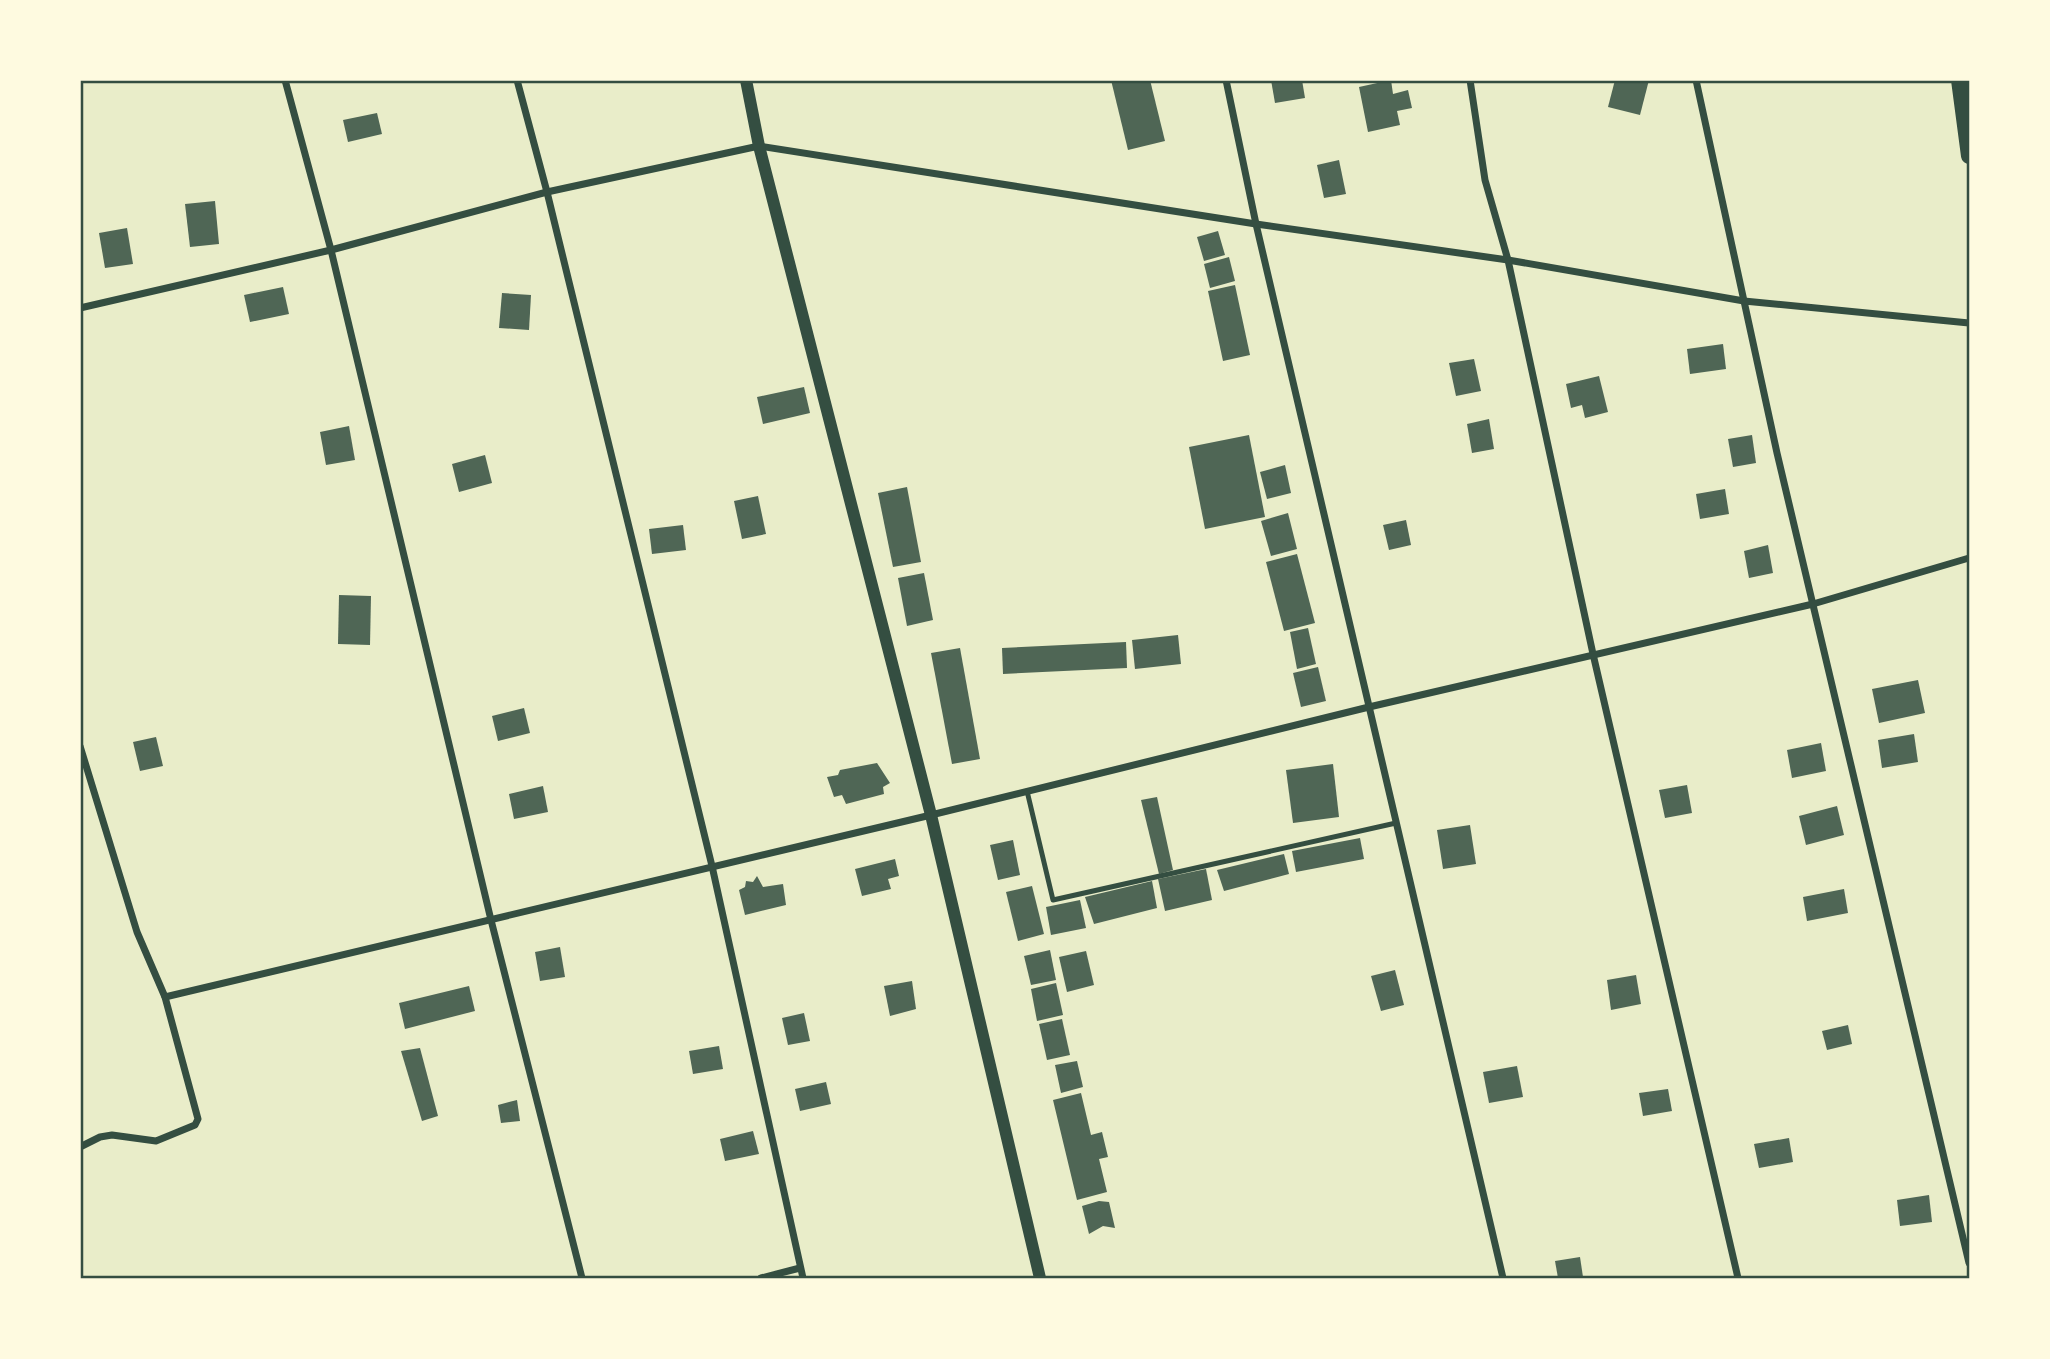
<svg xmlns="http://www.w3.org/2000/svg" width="2050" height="1359" font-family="'Noto Sans',sans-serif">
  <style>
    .building { fill: #4f6655 }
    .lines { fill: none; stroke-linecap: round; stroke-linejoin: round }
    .service { stroke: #344e41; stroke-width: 5 }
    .minor { stroke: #344e41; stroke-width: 7 }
    .tertiary { stroke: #344e41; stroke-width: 12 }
    .primary { stroke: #344e41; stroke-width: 16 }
    .neatline { fill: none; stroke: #344e41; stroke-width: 2.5 }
  </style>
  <rect width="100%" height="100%" fill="#e9edc9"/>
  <g class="building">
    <path d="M 1111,80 L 1150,80 L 1165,141 L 1128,150 Z"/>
    <path d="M 1271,80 L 1302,80 L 1305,98 L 1275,103 Z"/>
    <path d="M 1391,80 L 1393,94 L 1408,90 L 1412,108 L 1397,111 L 1400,125 L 1368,132 L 1359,87 Z"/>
    <path d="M 1615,80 L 1649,80 L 1640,115 L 1608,107 Z"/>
    <path d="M 377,113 L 382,134 L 348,142 L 343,120 Z"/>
    <path d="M 1339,160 L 1346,194 L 1324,198 L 1317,165 Z"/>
    <path d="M 215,201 L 219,244 L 190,247 L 185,204 Z"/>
    <path d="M 127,228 L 133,264 L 105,268 L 99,233 Z"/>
    <path d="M 1218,231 L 1225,255 L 1204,261 L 1197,237 Z"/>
    <path d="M 1229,257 L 1235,281 L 1210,288 L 1204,264 Z"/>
    <path d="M 1235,285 L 1250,355 L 1223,361 L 1208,291 Z"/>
    <path d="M 283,287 L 289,314 L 250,322 L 244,295 Z"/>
    <path d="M 502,293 L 531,295 L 529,330 L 499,328 Z"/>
    <path d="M 1723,344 L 1726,369 L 1690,374 L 1687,349 Z"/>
    <path d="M 1474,359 L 1481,391 L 1456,396 L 1449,363 Z"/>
    <path d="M 1599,376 L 1608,412 L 1585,418 L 1582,405 L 1571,408 L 1566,384 Z"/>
    <path d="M 804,387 L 810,413 L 763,424 L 757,397 Z"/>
    <path d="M 1489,419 L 1494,449 L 1472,453 L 1467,424 Z"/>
    <path d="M 349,426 L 355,460 L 326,465 L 320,432 Z"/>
    <path d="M 1249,435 L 1265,517 L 1205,529 L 1189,447 Z"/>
    <path d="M 1752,435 L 1756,463 L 1733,467 L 1728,439 Z"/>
    <path d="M 485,455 L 492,483 L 459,492 L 452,464 Z"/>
    <path d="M 1285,465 L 1291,493 L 1267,499 L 1260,472 Z"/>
    <path d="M 907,487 L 921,562 L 893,567 L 878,493 Z"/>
    <path d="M 1725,489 L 1729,514 L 1700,519 L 1696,494 Z"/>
    <path d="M 758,496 L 766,534 L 742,539 L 734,501 Z"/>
    <path d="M 1288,513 L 1297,549 L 1271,556 L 1261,521 Z"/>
    <path d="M 1406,520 L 1411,545 L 1389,550 L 1383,525 Z"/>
    <path d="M 683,525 L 686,550 L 652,554 L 649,529 Z"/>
    <path d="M 1768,545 L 1773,573 L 1749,578 L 1744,551 Z"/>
    <path d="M 1297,554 L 1315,623 L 1284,631 L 1266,562 Z"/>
    <path d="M 924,573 L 933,620 L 907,626 L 898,578 Z"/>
    <path d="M 339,595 L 371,596 L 370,645 L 338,644 Z"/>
    <path d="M 1308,628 L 1316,664 L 1297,669 L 1290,632 Z"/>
    <path d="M 1178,635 L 1181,664 L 1135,669 L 1132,640 Z"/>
    <path d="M 1126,642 L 1127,668 L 1003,674 L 1002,648 Z"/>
    <path d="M 960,648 L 980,759 L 952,764 L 931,653 Z"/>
    <path d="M 1318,667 L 1326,701 L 1301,707 L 1293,673 Z"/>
    <path d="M 1918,680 L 1925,713 L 1879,723 L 1872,689 Z"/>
    <path d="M 524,708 L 530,733 L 498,741 L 492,716 Z"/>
    <path d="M 1914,734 L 1918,762 L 1882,768 L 1878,740 Z"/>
    <path d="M 156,737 L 163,766 L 140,771 L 133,742 Z"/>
    <path d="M 1821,743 L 1826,771 L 1792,778 L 1787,750 Z"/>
    <path d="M 877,763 L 890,783 L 883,787 L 884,794 L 846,804 L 842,795 L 834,797 L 827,777 L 838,775 L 840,770 Z"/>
    <path d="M 1333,764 L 1339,817 L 1293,823 L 1286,770 Z"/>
    <path d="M 1687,785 L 1692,813 L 1665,818 L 1659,790 Z"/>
    <path d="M 543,786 L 548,812 L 514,819 L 509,794 Z"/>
    <path d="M 1157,797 L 1173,870 L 1159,874 L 1141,800 Z"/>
    <path d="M 1837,806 L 1844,835 L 1806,845 L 1799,816 Z"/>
    <path d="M 1470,825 L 1476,864 L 1443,869 L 1437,830 Z"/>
    <path d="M 1360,838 L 1364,859 L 1296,872 L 1292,851 Z"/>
    <path d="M 1013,840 L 1020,875 L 998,880 L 990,845 Z"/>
    <path d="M 1284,854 L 1289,874 L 1224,891 L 1217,870 Z"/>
    <path d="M 895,859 L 899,876 L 888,879 L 891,889 L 862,896 L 855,869 Z"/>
    <path d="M 1206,869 L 1212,900 L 1165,911 L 1158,879 Z"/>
    <path d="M 757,876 L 763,887 L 783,884 L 786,905 L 745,915 L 739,890 L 745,887 L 746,881 L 753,882 Z"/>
    <path d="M 1152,881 L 1157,908 L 1094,924 L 1085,897 Z"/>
    <path d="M 1032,886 L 1044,934 L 1018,941 L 1006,892 Z"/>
    <path d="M 1844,889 L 1848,913 L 1807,921 L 1803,897 Z"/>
    <path d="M 1080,900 L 1086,928 L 1051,935 L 1046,907 Z"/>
    <path d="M 560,947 L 565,977 L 540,981 L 535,952 Z"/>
    <path d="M 1050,950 L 1056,980 L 1031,985 L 1024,956 Z"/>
    <path d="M 1086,951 L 1094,985 L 1067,992 L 1059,957 Z"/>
    <path d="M 1395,970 L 1404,1005 L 1381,1011 L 1371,976 Z"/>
    <path d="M 1636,975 L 1641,1004 L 1611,1010 L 1607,980 Z"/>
    <path d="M 912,981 L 916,1009 L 890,1016 L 884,986 Z"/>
    <path d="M 1056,983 L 1063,1015 L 1037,1021 L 1031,989 Z"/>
    <path d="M 469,986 L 475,1011 L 405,1029 L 399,1003 Z"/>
    <path d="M 804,1013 L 810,1041 L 788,1045 L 782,1018 Z"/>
    <path d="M 1062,1019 L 1070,1055 L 1047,1060 L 1039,1024 Z"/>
    <path d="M 1848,1025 L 1852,1044 L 1827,1050 L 1822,1031 Z"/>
    <path d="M 719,1046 L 723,1069 L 693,1074 L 689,1051 Z"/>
    <path d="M 420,1048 L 438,1116 L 422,1121 L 401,1051 Z"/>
    <path d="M 1077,1061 L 1083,1087 L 1061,1093 L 1055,1065 Z"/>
    <path d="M 1517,1066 L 1523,1097 L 1489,1103 L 1483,1072 Z"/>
    <path d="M 826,1082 L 831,1104 L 800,1111 L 795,1089 Z"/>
    <path d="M 1668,1089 L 1672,1111 L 1643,1116 L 1639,1093 Z"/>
    <path d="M 1081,1093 L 1091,1135 L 1102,1132 L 1108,1157 L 1099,1159 L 1107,1192 L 1077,1200 L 1053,1100 Z"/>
    <path d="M 517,1100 L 520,1121 L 501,1123 L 498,1105 Z"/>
    <path d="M 753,1131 L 759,1154 L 725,1161 L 720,1139 Z"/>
    <path d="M 1789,1138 L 1793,1162 L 1759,1168 L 1754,1144 Z"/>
    <path d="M 1929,1195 L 1932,1222 L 1900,1226 L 1897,1200 Z"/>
    <path d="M 1099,1201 L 1109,1202 L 1115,1228 L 1103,1226 L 1089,1234 L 1082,1206 Z"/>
    <path d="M 1580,1257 L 1583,1277 L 1558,1278 L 1555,1261 Z"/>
  </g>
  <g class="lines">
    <path class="service" d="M 1027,791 L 1053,900 L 1396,823"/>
    <g class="minor">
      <path d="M 285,80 L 331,250 L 491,920 L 582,1278"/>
      <path d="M 517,80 L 547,192 L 712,866 L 803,1278"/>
      <path d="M 1226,80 L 1256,224 L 1503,1278"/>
      <path d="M 1470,80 L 1485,180 L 1508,260 L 1593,654 L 1738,1278"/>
      <path d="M 1696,80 L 1777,453 L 1969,1263"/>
      <path d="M 80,308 L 331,250 L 547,192 L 759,146 L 1256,224 L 1508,260 L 1744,301 L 1969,323"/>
      <path d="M 80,746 L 137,932 L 165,997 L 198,1119 L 195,1125 L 156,1141 L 112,1135 L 100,1137 L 80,1147"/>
      <path d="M 165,997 L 931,815 L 1369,707 L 1813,604 L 1969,558"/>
      <path d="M 761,1278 L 800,1268"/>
    </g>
    <path class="tertiary" d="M 746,80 L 759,146 L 931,815 L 1040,1278"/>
    <path class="primary" d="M 1959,80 L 1969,156"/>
  </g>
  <rect width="2050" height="1359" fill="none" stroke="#fefae0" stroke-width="164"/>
  <rect x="82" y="82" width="1886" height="1195" class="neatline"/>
</svg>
